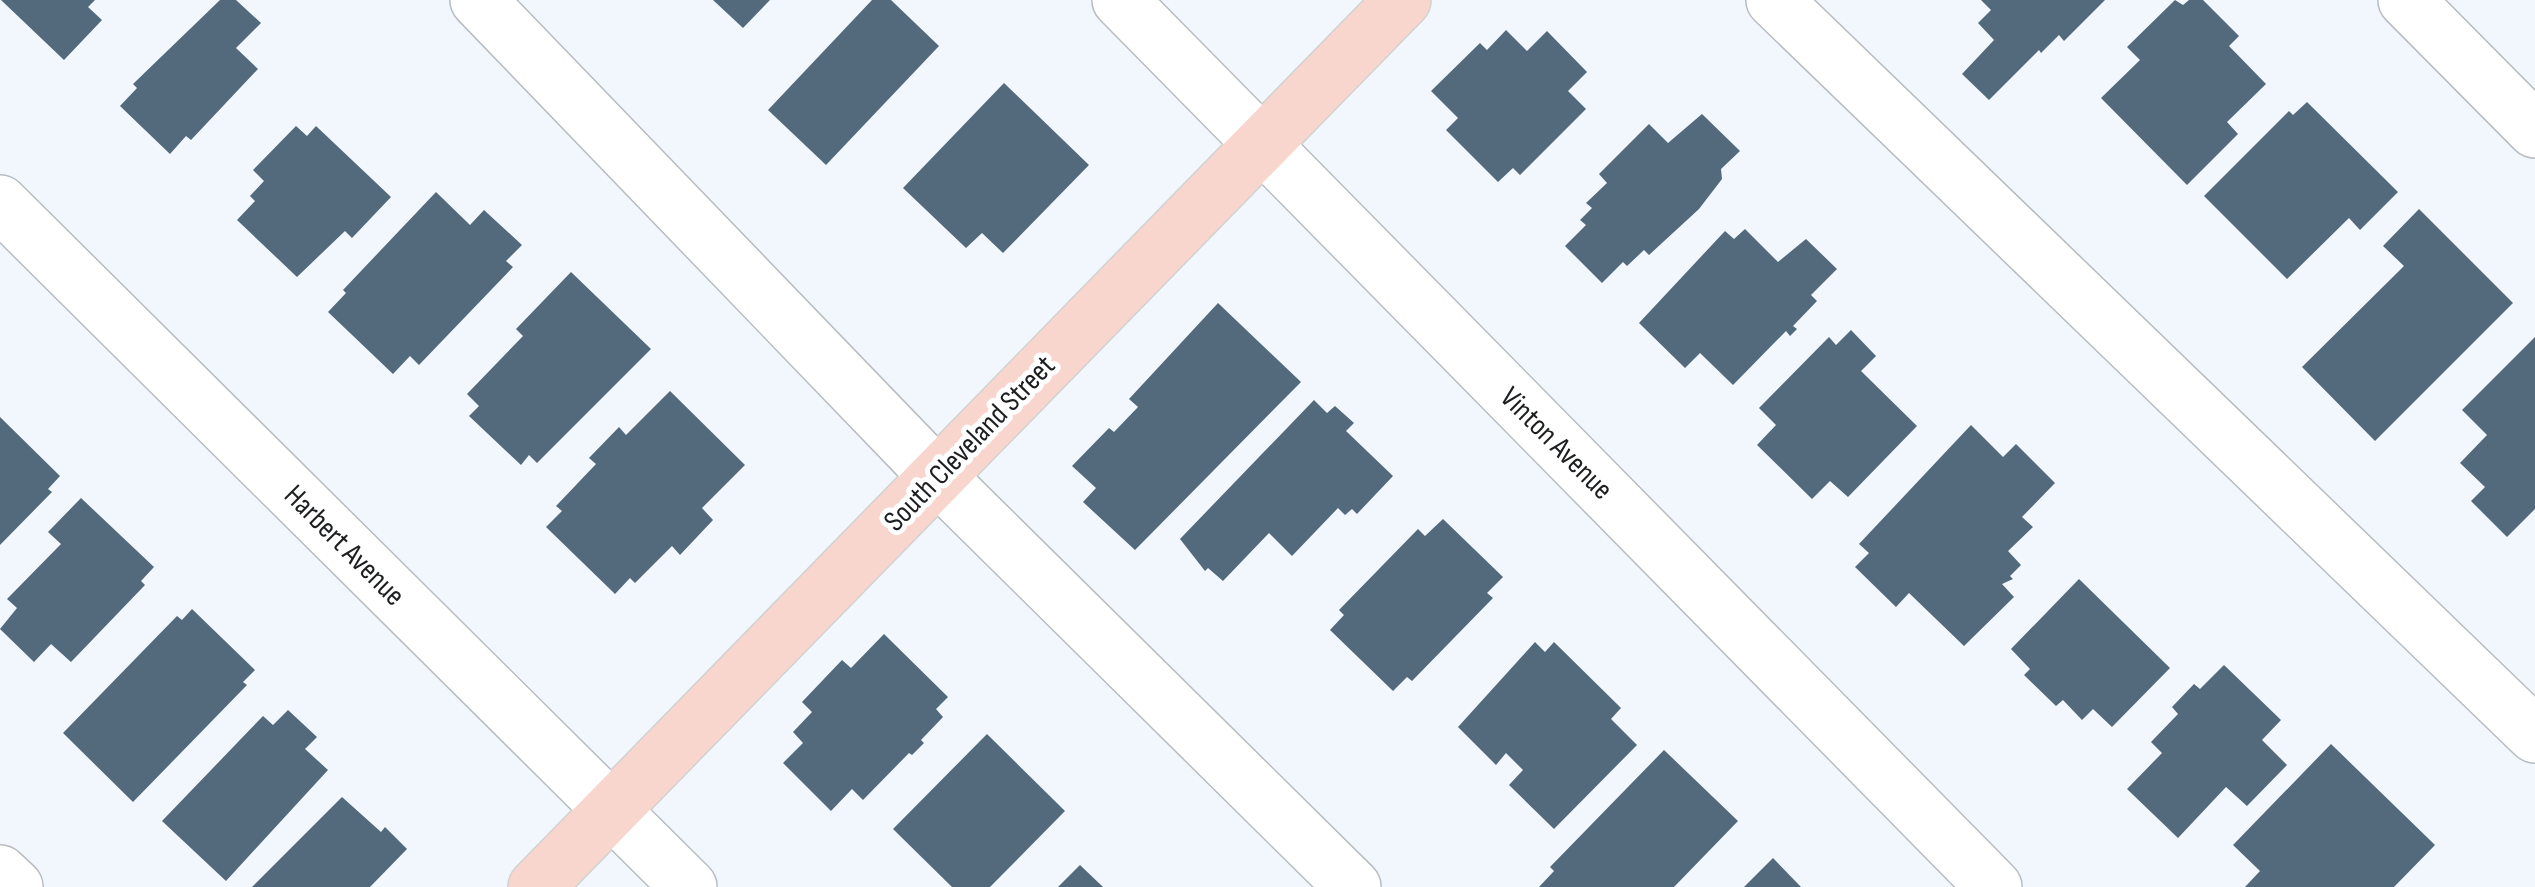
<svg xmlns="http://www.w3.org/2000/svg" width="2535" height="887" font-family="'Sofia Sans Condensed',sans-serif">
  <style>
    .building { fill: #53697c }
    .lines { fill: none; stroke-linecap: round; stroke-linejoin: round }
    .minor-casing { stroke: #b8bdc2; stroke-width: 58 }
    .major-casing { stroke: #d2d2d2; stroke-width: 58 }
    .minor { stroke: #fff; stroke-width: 55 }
    .major { stroke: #f8d6cd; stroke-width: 55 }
    .labels { text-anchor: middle; stroke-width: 10; stroke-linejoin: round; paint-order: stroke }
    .street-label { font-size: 30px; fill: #1c1e20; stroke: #fff }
  </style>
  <rect width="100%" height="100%" fill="#f1f7fc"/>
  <g class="building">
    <path d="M 1,0 L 95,0 L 88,7 L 102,20 L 64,60 Z"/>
    <path d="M 220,0 L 236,0 L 261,23 L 236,48 L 258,69 L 191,140 L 186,136 L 170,154 L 120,106 L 137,88 L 133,84 Z"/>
    <path d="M 713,0 L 770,0 L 743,28 Z"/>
    <path d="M 872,0 L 891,0 L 939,46 L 826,165 L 768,110 Z"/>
    <path d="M 1981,0 L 2105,0 L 2064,41 L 2059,35 L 2041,53 L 2039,50 L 1989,100 L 1962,74 L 1994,40 L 1978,23 L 1991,10 Z"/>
    <path d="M 2175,0 L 2183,5 L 2189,0 L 2203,0 L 2239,36 L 2229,46 L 2266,84 L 2227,122 L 2238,134 L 2187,185 L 2101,98 L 2140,60 L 2127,47 Z"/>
    <path d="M 1506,30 L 1527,51 L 1547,31 L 1587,72 L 1568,91 L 1586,109 L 1520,175 L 1513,168 L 1498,182 L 1446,130 L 1458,118 L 1431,91 L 1480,43 L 1487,50 Z"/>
    <path d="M 1004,83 L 1089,165 L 1003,253 L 982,233 L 966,248 L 903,188 Z"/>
    <path d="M 2307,102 L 2398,192 L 2360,230 L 2349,218 L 2287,279 L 2204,196 L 2289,111 L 2293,115 Z"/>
    <path d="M 1702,114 L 1740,151 L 1721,169 L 1722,179 L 1699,209 L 1649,255 L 1644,250 L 1627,266 L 1623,262 L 1602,283 L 1565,246 L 1586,225 L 1580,220 L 1592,208 L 1586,203 L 1607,183 L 1599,174 L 1649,124 L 1668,143 Z"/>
    <path d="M 296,126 L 307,136 L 316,126 L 391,197 L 352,238 L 345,231 L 297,277 L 237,220 L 255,201 L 250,196 L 264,181 L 253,170 Z"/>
    <path d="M 436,192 L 470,225 L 484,210 L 522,245 L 506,261 L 513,267 L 419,365 L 410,356 L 393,374 L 328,312 L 346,293 L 343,290 Z"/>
    <path d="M 2419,209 L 2513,303 L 2375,441 L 2302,367 L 2404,266 L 2383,246 Z"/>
    <path d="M 1745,229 L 1778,262 L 1806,239 L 1837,269 L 1811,295 L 1817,301 L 1793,326 L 1797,329 L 1790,336 L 1786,331 L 1733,385 L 1700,353 L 1685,368 L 1639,323 L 1725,231 L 1734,239 Z"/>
    <path d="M 571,272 L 651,349 L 537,463 L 529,455 L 521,465 L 469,416 L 479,406 L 467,394 L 523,336 L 516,329 Z"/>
    <path d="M 1218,303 L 1301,382 L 1135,550 L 1083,502 L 1096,488 L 1072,466 L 1109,428 L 1114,432 L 1138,407 L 1129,399 Z"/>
    <path d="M 1851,330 L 1876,356 L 1861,371 L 1917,426 L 1848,497 L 1830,481 L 1812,499 L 1757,445 L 1776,425 L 1759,408 L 1829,337 L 1836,345 Z"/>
    <path d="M 2535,337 L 2535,509 L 2507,537 L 2471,501 L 2485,487 L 2460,463 L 2487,435 L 2462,410 Z"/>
    <path d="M 670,391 L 745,465 L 702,508 L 713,520 L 680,555 L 672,546 L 635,583 L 630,578 L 615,594 L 546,527 L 562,511 L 556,506 L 596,464 L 589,458 L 619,427 L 626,435 Z"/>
    <path d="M 1314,400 L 1327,413 L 1335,406 L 1354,423 L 1346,431 L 1393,476 L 1357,514 L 1352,509 L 1345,515 L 1338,508 L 1292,556 L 1269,533 L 1223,581 L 1208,568 L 1205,571 L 1180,539 Z"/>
    <path d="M 0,417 L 60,476 L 48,489 L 52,492 L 0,545 Z"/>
    <path d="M 1971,425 L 2003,457 L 2016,444 L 2055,483 L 2022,517 L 2033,527 L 2008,551 L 2021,565 L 2010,576 L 2013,579 L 2002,584 L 2014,597 L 1964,646 L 1909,593 L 1896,607 L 1855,567 L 1869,553 L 1859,544 Z"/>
    <path d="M 81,498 L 154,567 L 141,581 L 145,585 L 71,662 L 51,644 L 34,662 L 0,629 L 17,608 L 7,599 L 61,544 L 48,532 Z"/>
    <path d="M 1443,519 L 1503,577 L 1487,593 L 1493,598 L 1412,681 L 1407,677 L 1393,691 L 1330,630 L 1344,615 L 1339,610 L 1418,529 L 1425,536 Z"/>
    <path d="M 2079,579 L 2170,668 L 2112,727 L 2093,709 L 2082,720 L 2063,700 L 2056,706 L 2024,675 L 2030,669 L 2011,649 Z"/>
    <path d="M 192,609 L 255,670 L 243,682 L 247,685 L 133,802 L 63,733 L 177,616 L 182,620 Z"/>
    <path d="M 884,634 L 948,697 L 936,709 L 943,717 L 921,740 L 924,743 L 912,755 L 909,753 L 863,800 L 852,789 L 831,811 L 783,763 L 803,743 L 793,732 L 812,712 L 802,702 L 842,660 L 851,668 Z"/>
    <path d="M 1535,642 L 1545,652 L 1554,642 L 1621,708 L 1611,719 L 1637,745 L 1554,829 L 1509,785 L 1523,770 L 1506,753 L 1496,765 L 1458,727 Z"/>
    <path d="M 2224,665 L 2281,720 L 2262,740 L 2287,765 L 2247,806 L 2226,787 L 2178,838 L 2127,789 L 2162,753 L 2151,742 L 2178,714 L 2172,707 L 2194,684 L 2200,689 Z"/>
    <path d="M 288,710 L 317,737 L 305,749 L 328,770 L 226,881 L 162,821 L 263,716 L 273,725 Z"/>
    <path d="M 987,734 L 1065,811 L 990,887 L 952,887 L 893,829 Z"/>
    <path d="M 2331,744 L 2435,845 L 2394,887 L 2245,887 L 2260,871 L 2233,845 Z"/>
    <path d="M 1664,750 L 1738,821 L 1674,887 L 1539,887 L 1554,871 L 1550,867 Z"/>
    <path d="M 342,797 L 381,832 L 385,827 L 407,849 L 370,887 L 252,887 Z"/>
    <path d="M 1773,858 L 1801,887 L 1744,887 Z"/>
    <path d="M 1080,865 L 1103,887 L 1058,887 Z"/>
  </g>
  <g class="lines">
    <g class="minor-casing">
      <g id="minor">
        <path d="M 478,0 L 937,476 L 1353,887"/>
        <path d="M 1120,0 L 1994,887"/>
        <path d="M 1774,0 L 2535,735"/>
        <path d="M 2406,0 L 2535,130"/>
        <path d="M 0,203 L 689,887"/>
        <path d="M 0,873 L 15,887"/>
      </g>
    </g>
    <g class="major-casing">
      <path id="major" d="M 536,887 L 1403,0"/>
    </g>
    <use href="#minor" class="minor"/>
    <use href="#major" class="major"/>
  </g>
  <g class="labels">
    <g class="street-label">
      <text transform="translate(969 443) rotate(-46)" y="10">South Cleveland Street</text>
      <text transform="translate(1557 443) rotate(45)" y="10">Vinton Avenue</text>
      <text transform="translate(345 545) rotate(45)" y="10">Harbert Avenue</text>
    </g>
  </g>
</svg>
